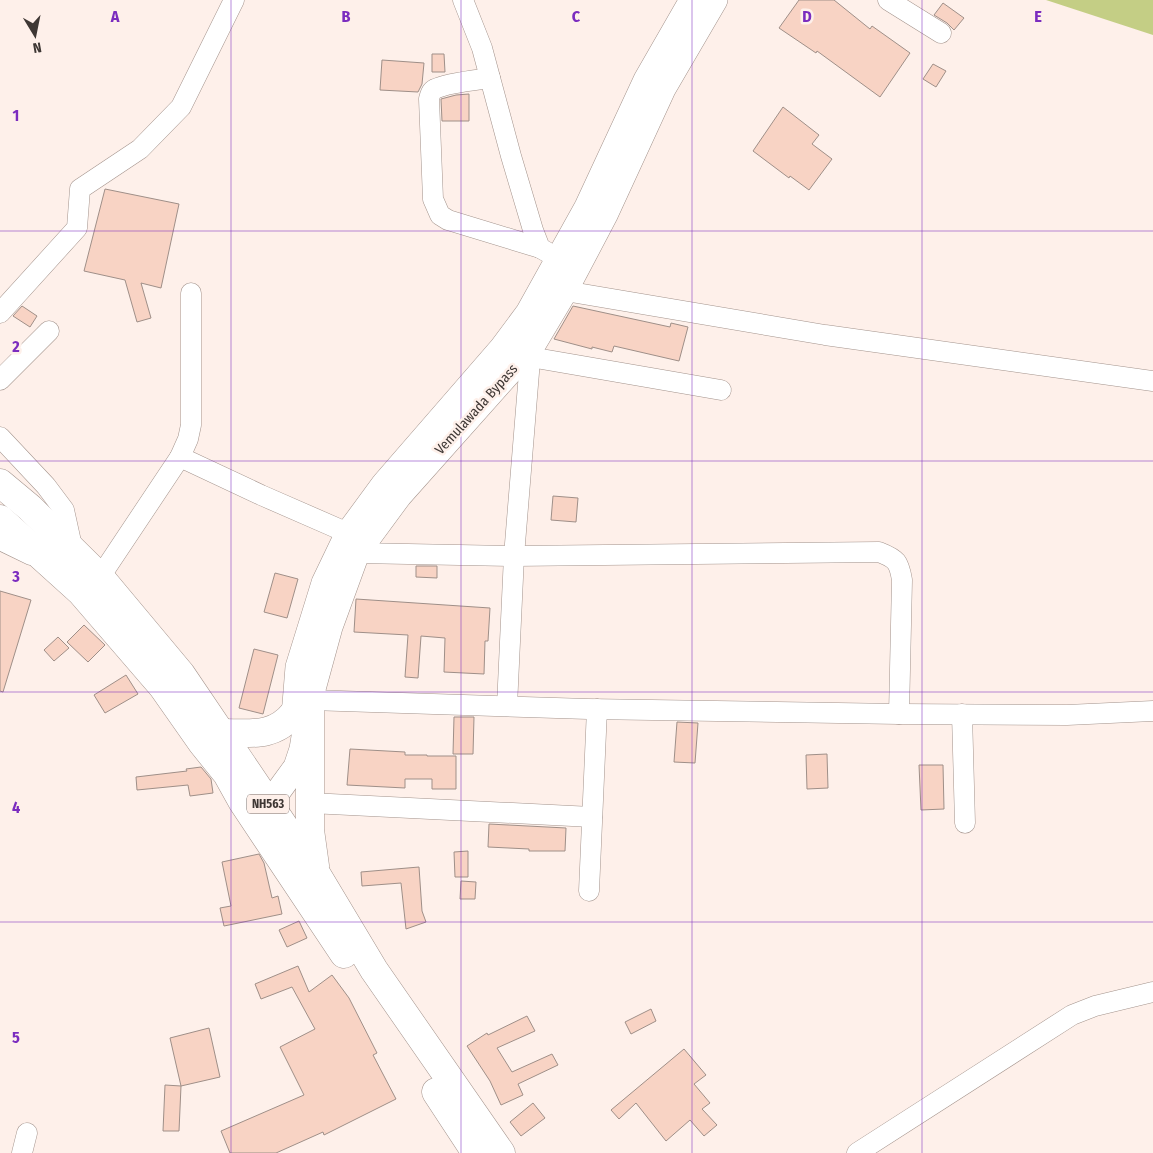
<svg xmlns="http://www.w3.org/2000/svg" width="1153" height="1153" font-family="'Fira Sans Condensed',sans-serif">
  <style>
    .green { fill: #c4ce85 }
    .building { fill: #f8d3c4; stroke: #9f8f88 }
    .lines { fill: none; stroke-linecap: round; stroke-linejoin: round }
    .minor-casing { stroke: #a3938c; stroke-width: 21 }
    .major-casing { stroke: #a3938c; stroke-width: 26 }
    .highway-casing { stroke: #a3938c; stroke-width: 29 }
    .minor { stroke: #fff; stroke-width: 20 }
    .major { stroke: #fff; stroke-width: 25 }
    .highway { stroke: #fff; stroke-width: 28 }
    .grid { fill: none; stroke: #7b2cbf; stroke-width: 1; stroke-opacity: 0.55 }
    .labels { text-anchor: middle; stroke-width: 5; stroke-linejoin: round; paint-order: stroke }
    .shield { fill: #fef0ea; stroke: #786e6b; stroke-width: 1 }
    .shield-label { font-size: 12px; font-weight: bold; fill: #3e3734 }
    .street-label { font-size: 14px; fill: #3e3734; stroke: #fef0ea }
    .grid-label { font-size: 16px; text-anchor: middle; font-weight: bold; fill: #7b2cbf; stroke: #fef0ea; stroke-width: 5; stroke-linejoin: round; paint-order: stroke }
  </style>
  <rect width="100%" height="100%" fill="#fef0ea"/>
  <path class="green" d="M 1046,0 L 1153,0 L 1153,35 Z"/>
  <g class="building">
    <path d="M 799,0 L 834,0 L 870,29 L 872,26 L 910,53 L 880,97 L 817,51 L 816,53 L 779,28 Z"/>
    <path d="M 943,3 L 964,18 L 954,30 L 947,23 L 934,15 Z"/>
    <path d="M 432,54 L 444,54 L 445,72 L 432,72 Z"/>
    <path d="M 382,60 L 424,63 L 422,84 L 418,92 L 380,90 Z"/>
    <path d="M 933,64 L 946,71 L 936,87 L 923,79 Z"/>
    <path d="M 469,94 L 469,121 L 442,121 L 441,99 L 456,95 Z"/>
    <path d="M 783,107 L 819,135 L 812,144 L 832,159 L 809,190 L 790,176 L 789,178 L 753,151 Z"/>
    <path d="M 105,189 L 179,204 L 161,288 L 141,283 L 151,318 L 137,322 L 125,280 L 84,271 Z"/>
    <path d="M 22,306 L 37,316 L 30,327 L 13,316 Z"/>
    <path d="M 573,306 L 670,327 L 671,323 L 688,327 L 679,361 L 614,346 L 612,352 L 592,347 L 592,349 L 554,339 Z"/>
    <path d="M 553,496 L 578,498 L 576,522 L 551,520 Z"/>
    <path d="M 416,566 L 437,566 L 437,578 L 416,577 Z"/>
    <path d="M 275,573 L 298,579 L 287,618 L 264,612 Z"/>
    <path d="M 0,591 L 31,600 L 3,692 L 0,691 Z"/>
    <path d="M 356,599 L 490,608 L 488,641 L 485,641 L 484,674 L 444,672 L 445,638 L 421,636 L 418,678 L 405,677 L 408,635 L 354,632 Z"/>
    <path d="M 84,625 L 105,645 L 88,662 L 67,642 Z"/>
    <path d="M 58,637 L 69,648 L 54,661 L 44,650 Z"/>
    <path d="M 254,649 L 278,655 L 263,714 L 239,708 Z"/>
    <path d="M 126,675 L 138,694 L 105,713 L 94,695 Z"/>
    <path d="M 454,717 L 474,717 L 473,754 L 453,754 Z"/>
    <path d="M 677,722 L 698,723 L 695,763 L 674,762 Z"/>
    <path d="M 350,749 L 405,752 L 405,755 L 427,755 L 427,756 L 456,756 L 456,789 L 432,789 L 432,779 L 405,779 L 405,788 L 347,785 Z"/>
    <path d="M 827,754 L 828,788 L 807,789 L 806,755 Z"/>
    <path d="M 919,765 L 943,765 L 944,809 L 921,810 Z"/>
    <path d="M 201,767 L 211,779 L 213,793 L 190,796 L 188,785 L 137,790 L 136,777 L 187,771 L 186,769 Z"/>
    <path d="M 489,824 L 566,828 L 565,851 L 529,851 L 529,849 L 488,847 Z"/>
    <path d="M 468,851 L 468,877 L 455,877 L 454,852 Z"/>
    <path d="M 259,854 L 264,863 L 272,898 L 278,896 L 282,914 L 224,926 L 220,908 L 231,906 L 222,862 Z"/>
    <path d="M 419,867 L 422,911 L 426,922 L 406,929 L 401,883 L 362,886 L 361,872 Z"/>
    <path d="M 461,881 L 476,882 L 475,899 L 460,899 Z"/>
    <path d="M 299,921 L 307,938 L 287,947 L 279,930 Z"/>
    <path d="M 298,966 L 309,992 L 332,975 L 349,998 L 377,1053 L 373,1055 L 396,1099 L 324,1135 L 323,1132 L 276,1153 L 230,1153 L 221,1131 L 304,1095 L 280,1047 L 315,1029 L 292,987 L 261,999 L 255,984 Z"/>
    <path d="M 651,1009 L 656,1021 L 631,1034 L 625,1022 Z"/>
    <path d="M 527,1016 L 535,1031 L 497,1048 L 512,1072 L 552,1054 L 558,1065 L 518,1084 L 523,1095 L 501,1105 L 490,1081 L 467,1046 L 487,1033 L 488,1035 Z"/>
    <path d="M 209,1028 L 220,1077 L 181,1086 L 170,1038 Z"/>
    <path d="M 684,1049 L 706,1075 L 694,1084 L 710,1103 L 702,1109 L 717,1125 L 704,1136 L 690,1120 L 666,1141 L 636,1103 L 619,1119 L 611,1110 Z"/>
    <path d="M 165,1085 L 181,1086 L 179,1131 L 163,1131 Z"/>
    <path d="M 533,1103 L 545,1118 L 521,1136 L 510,1122 Z"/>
  </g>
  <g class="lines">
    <g class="minor-casing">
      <g id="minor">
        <path d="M 463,0 L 482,48 L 511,156 L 533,230 L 540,248 L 547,252"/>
        <path d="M 888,0 L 941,33"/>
        <path d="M 490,78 C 476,80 446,83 435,89 C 431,91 430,95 429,99 L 433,199 L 440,215 L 448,220 L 540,248"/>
        <path d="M 565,291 L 825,335 L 1153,381"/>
        <path d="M 0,313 L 77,228 L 80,189 L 140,149 L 181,107 L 234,0"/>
        <path d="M 530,357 L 721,390"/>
        <path d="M 0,380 L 49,331"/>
        <path d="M 0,437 L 46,486 L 64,510 L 73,551"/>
        <path d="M 180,457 L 261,495 L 348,533"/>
        <path d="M 0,540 L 31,555"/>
        <path d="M 357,553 L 514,556 L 879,552 C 897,559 899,562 902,580 L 899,714"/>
        <path d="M 100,577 L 180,457 L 188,439 L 191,425 L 191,293"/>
        <path d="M 310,700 L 588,709 L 899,714 L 1067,715 L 1153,711"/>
        <path d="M 507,706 L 514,556 L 531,348"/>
        <path d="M 962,714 L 965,823"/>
        <path d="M 310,803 L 592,817"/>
        <path d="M 589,891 L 597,709"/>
        <path d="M 22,1153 L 27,1133"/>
        <path d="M 857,1153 L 1072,1015 L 1095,1006 L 1153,992"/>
      </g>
    </g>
    <g class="major-casing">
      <g id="major">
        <path d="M 294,716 L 298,667 L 324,583 L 348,533 L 384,484 L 502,348 L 528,313 L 587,207 L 646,80 L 692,0"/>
        <path d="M 254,814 L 269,804 L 296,767 L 302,749 L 310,700 L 330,627 L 357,553 L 399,496 L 531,348 L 565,291 L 605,215 L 663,89 L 715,0"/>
      </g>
    </g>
    <g class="highway-casing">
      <g id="highway">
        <path d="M 0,483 L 30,508 L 100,577 L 181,674 L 317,875 L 374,970 L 501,1153"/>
        <path d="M 0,519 L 81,592 L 162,686 L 202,743 L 227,774 L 242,801 L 344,954"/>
        <path d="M 310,700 L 310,830 L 315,866"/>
        <path d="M 221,733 C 250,733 274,738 294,713"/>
        <path d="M 436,1092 L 476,1153"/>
      </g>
    </g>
    <use href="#minor" class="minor"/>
    <use href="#major" class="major"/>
    <use href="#highway" class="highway"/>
  </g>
  <path class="grid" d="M 231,0 L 231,1153M 461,0 L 461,1153M 692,0 L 692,1153M 922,0 L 922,1153M 0,231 L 1153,231M 0,461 L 1153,461M 0,692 L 1153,692M 0,922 L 1153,922"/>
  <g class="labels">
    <rect class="shield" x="247" y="794.5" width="42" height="19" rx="4"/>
    <g class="shield-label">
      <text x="268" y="808">NH563</text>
    </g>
    <g class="street-label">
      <text transform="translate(476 409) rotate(-48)" y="5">Vemulawada Bypass</text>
    </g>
  </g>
  <g class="grid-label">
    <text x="115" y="22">A</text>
    <text x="346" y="22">B</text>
    <text x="576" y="22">C</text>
    <text x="807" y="22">D</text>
    <text x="1038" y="22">E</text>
    <text x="16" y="121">1</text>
    <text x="16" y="352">2</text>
    <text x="16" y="582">3</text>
    <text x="16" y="813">4</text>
    <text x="16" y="1043">5</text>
  </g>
  <g transform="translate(35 35) rotate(170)" stroke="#fef0ea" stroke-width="4" paint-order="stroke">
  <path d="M0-4L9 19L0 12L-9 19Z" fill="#3e3734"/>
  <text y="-8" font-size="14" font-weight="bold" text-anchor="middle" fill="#3e3734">N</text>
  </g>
</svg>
